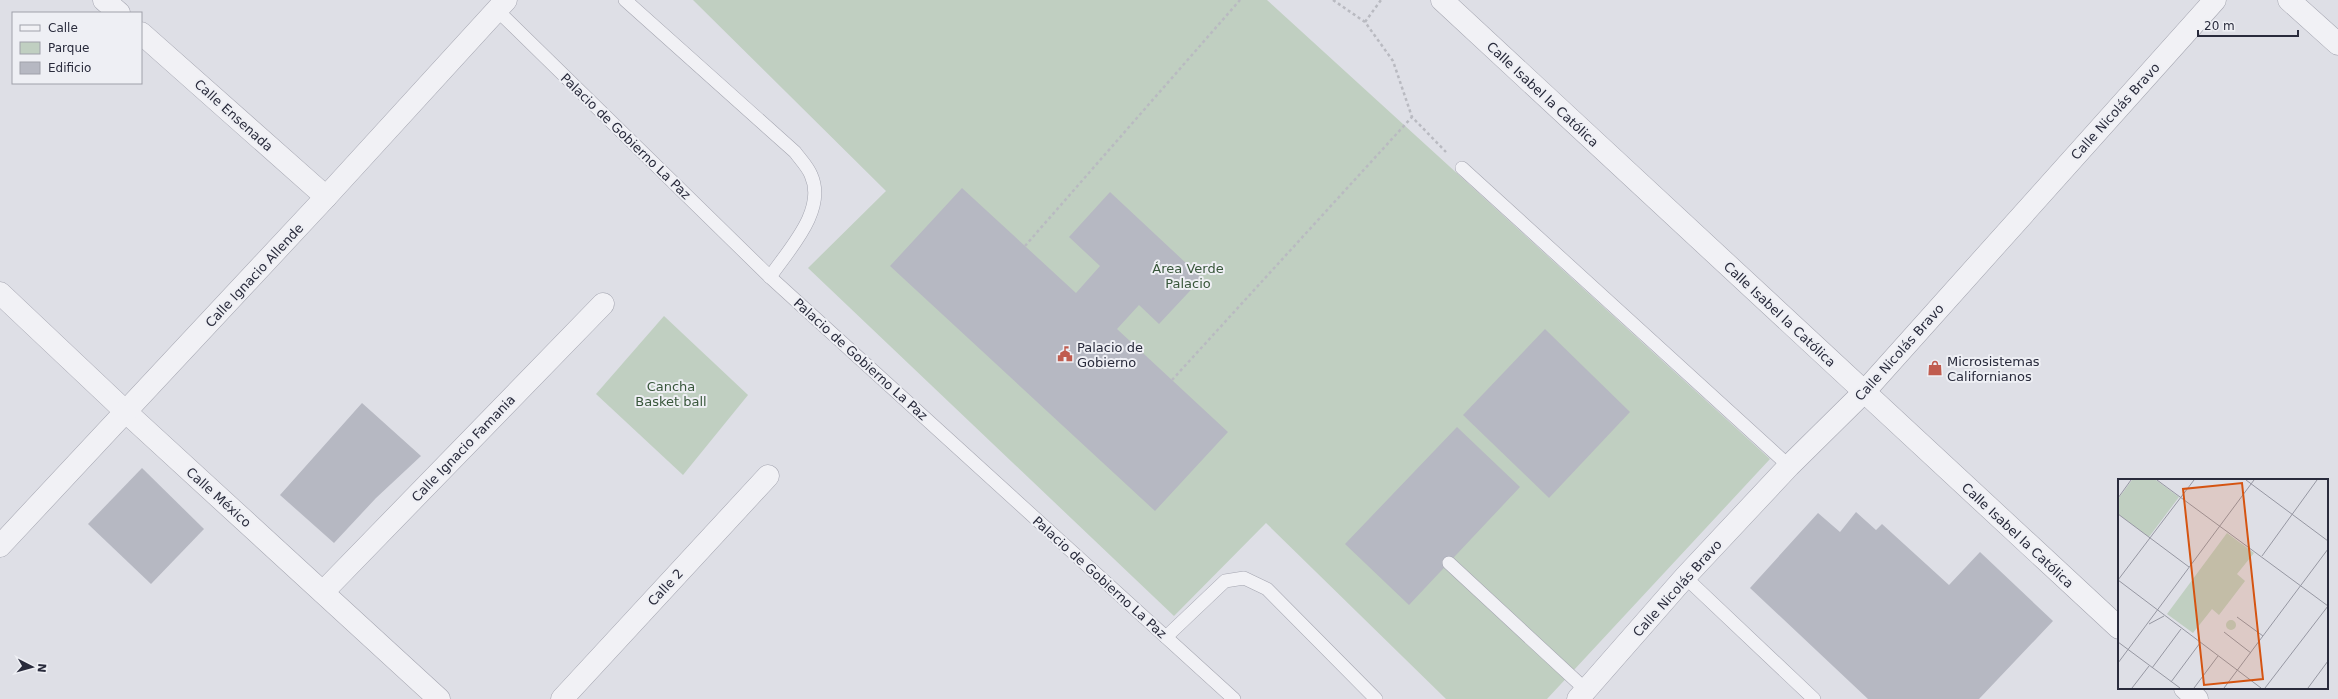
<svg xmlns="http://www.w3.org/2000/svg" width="2338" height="699" font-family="'DejaVu Sans',sans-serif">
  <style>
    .green { fill: #c0cfc1 }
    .building { fill: #b6b8c2 }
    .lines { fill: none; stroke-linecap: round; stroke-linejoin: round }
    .service-casing { stroke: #a4a5b0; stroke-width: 14 }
    .minor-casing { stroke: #a4a5b0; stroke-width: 23 }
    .tertiary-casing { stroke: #a4a5b0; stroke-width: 23 }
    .path { stroke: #b9bac1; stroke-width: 2.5; stroke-dasharray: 3 3; stroke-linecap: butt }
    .service { stroke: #f1f1f5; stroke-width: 13 }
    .minor { stroke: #f1f1f5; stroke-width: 22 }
    .tertiary { stroke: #f1f1f5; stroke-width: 22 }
    .labels { text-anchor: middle; stroke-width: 4; stroke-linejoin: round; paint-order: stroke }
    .street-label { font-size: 13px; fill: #292b3c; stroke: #eeeff4 }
    .park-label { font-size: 13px; fill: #38563a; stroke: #eeeff4 }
    .poi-label { font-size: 13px; fill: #292b3c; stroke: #eeeff4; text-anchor: start }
    .inset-road { fill: none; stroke: #9697a2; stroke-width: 1 }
    .view { fill: #d55411; fill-opacity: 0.15; stroke: #d55411; stroke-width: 2 }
    .inset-edge { fill: none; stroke: #292b3c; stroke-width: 2 }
  </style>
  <rect width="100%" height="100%" fill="#dedfe6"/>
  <g class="green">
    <path d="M 693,0 L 1267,0 L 1770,459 L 1547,699 L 1446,699 L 1266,523 L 1174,616 L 808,268 L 886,191 Z"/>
    <path d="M 664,316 L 748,395 L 683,475 L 596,394 Z"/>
  </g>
  <g class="building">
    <path d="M 962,188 L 1076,293 L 1100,266 L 1069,237 L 1110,192 L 1202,278 L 1159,324 L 1139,305 L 1117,329 L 1228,432 L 1155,511 L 890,266 Z"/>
    <path d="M 1545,329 L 1630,412 L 1549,498 L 1463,415 Z"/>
    <path d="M 362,403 L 421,456 L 376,498 L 334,543 L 280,495 Z"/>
    <path d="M 1457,427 L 1520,487 L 1409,605 L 1345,544 Z"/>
    <path d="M 142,468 L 204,529 L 151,584 L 88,524 Z"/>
    <path d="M 1856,512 L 1876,530 L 1882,524 L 1949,585 L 1980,552 L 2053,621 L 1979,699 L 1868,699 L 1750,588 L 1818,513 L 1840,532 Z"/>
  </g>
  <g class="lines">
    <g class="service-casing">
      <g id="service">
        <path d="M 625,0 L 795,152 C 800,159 808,167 811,175 C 827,210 789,249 770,277"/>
        <path d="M 497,10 L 770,277 L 1234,699"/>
        <path d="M 1462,168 L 1789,466"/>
        <path d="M 1449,563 L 1586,690"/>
        <path d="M 1685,577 L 1814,699"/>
        <path d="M 1166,637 L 1225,581 L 1244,578 L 1267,589 L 1376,699"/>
      </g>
    </g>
    <g class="minor-casing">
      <g id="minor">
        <path d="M 104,0 L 119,13"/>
        <path d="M 141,33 L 326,197"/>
        <path d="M 0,293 L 126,412 L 439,699"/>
        <path d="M 0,546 L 326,197 L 506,0"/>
        <path d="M 323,592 L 603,304"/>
        <path d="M 562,699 L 768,476"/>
        <path d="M 1578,699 L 1685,577 L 1789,466 L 1864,392 L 2215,0"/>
      </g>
    </g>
    <g class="tertiary-casing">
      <g id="tertiary">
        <path d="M 1442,0 L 2119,628"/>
        <path d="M 2289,0 L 2338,44"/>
        <path d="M 2185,688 L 2197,699"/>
      </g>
    </g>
    <g class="path">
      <path d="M 1333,0 L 1365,22 L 1393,61 L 1412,117 L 1446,152"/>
      <path d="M 1365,22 L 1381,0"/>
      <path d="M 1025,246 L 1240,0"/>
      <path d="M 1172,380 L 1412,117"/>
    </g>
    <use href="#service" class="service"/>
    <use href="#minor" class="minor"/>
    <use href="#tertiary" class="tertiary"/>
  </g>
  <defs>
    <g id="civic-bare" transform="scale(1.2)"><path d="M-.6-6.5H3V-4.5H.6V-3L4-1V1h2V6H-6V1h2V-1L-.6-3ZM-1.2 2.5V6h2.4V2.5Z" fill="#c05c4f" stroke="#eeeff4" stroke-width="2.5" paint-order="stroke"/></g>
    <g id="shop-bare" transform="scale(1.2)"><path d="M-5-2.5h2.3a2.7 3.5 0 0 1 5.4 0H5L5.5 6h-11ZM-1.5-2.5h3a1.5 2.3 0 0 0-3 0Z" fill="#c05c4f" stroke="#eeeff4" stroke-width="2.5" paint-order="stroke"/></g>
  </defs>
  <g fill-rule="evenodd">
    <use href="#civic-bare" x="1065" y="354"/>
    <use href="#shop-bare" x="1935" y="368"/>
  </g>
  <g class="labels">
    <g class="street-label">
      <text transform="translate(1543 94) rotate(43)" y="5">Calle Isabel la Católica</text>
      <text transform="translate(2115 111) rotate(-48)" y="5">Calle Nicolás Bravo</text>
      <text transform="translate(234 115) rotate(42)" y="5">Calle Ensenada</text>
      <text transform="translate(626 136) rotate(44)" y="5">Palacio de Gobierno La Paz</text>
      <text transform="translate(254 275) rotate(-47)" y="5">Calle Ignacio Allende</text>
      <text transform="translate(1780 314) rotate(43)" y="5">Calle Isabel la Católica</text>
      <text transform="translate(1899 352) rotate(-48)" y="5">Calle Nicolás Bravo</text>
      <text transform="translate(861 359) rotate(42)" y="5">Palacio de Gobierno La Paz</text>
      <text transform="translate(463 448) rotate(-46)" y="5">Calle Ignacio Famania</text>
      <text transform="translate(219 497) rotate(42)" y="5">Calle México</text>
      <text transform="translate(2018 535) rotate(43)" y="5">Calle Isabel la Católica</text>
      <text transform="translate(1100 577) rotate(42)" y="5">Palacio de Gobierno La Paz</text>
      <text transform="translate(665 587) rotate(-47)" y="5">Calle 2</text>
      <text transform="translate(1677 588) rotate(-48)" y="5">Calle Nicolás Bravo</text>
    </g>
    <g class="park-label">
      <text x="1188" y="273">Área Verde<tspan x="1188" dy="15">Palacio</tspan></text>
      <text x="671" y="391">Cancha<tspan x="671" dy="15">Basket ball</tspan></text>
    </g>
    <g class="poi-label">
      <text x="1077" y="352">Palacio de<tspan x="1077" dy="15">Gobierno</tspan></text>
      <text x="1947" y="366">Microsistemas<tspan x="1947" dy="15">Californianos</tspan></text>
    </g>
  </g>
  <g transform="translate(2118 479)">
    <rect width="210" height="210" fill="#dedfe6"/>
    <path d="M 14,1 L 38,1 L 61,18 L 31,58 L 0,35 L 0,20 ZM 109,54 L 136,74 L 119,95 L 127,102 L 101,136 L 94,130 L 75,154 L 49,135 ZM108 146a5 5 0 1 1 10 0a5 5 0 1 1-10 0Z" fill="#c0cfc1"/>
    <path class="inset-road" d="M 39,1 L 210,127M 128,1 L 210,62M 0,19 L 13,1M 0,35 L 71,88M 144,77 L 199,1M 0,101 L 143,209M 0,101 L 76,1M 119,138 L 145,157M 31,145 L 46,137M 106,153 L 133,174M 0,163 L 62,209M 0,184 L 136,1M 34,189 L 63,150M 53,203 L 82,164M 14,209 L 31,187M 76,209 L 100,177M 106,209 L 210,70M 147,209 L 210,127M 190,209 L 210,182"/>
    <path class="view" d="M 124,4 L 145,200 L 86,206 L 65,10 Z"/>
    <rect width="210" height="210" class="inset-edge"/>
  </g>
  <rect x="12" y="12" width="130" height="72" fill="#eeeff4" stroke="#9fa1aa"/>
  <rect x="20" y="25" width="20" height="6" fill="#f1f1f5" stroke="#9fa1aa"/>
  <text x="48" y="32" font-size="12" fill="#292b3c">Calle</text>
  <rect x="20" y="42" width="20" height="12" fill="#c0cfc1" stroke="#9fa1aa"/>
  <text x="48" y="52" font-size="12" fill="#292b3c">Parque</text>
  <rect x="20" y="62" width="20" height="12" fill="#b6b8c2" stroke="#9fa1aa"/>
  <text x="48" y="72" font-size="12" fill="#292b3c">Edificio</text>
  <g transform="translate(32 667) rotate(96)" stroke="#eeeff4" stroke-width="3" paint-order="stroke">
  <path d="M0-3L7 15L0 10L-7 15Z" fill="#292b3c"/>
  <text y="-6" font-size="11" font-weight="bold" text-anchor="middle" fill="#292b3c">N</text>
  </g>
  <path d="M2198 30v6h100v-6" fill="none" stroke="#292b3c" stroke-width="2"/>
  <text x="2204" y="30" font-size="12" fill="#292b3c" stroke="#eeeff4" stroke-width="3" paint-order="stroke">20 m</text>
</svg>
